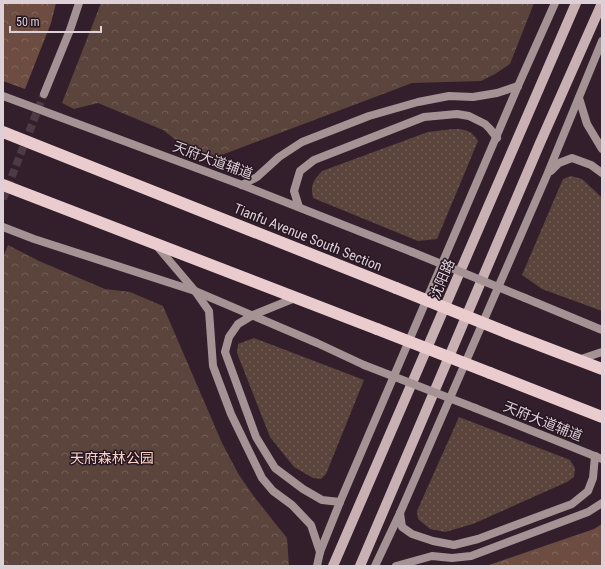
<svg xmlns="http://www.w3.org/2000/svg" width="605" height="569" font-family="'Roboto Condensed','Noto Sans SC',sans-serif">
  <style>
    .grass { fill: url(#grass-dots) }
    .forest { fill: url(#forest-crowns) }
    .park { fill: url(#park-crowns) }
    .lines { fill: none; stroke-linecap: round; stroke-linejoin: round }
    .secondary-tunnel { stroke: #4c3a45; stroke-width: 8; stroke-dasharray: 8 4; stroke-linecap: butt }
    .secondary { stroke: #a59294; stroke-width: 8 }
    .primary { stroke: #c9b0b2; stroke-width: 10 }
    .highway { stroke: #eacbce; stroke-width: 12 }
    .secondary-bridge { stroke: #a59294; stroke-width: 8 }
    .highway-bridge { stroke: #eacbce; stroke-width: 12 }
    .labels { text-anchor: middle; stroke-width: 3; stroke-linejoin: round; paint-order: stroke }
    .street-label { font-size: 14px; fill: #ddd0d7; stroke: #271621 }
    .park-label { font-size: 14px; fill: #fad4c7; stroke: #271621 }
  </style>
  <defs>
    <pattern id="grass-dots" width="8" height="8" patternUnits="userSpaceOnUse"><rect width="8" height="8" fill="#5b443c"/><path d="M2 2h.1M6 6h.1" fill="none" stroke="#725e57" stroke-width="1.8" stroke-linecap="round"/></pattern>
    <pattern id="forest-crowns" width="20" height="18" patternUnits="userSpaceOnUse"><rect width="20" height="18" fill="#6d4d41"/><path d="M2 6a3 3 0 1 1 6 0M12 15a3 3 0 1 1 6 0" fill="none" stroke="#81665c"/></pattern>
    <pattern id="park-crowns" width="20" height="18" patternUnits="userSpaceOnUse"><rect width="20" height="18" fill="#5b443c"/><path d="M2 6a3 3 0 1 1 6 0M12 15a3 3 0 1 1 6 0" fill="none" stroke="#725e57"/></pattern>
  </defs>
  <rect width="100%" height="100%" fill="#321f2b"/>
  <g class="grass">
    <path d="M 453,129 C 465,129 471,130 478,141 L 437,239 L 418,241 L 313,198 C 310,185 313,181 322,171 L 428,132 Z"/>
    <path d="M 571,176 L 582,179 L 595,191 L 602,198 L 602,311 L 542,289 L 522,275 L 563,179 Z"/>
    <path d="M 254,338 L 364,380 L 326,474 L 321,479 L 313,478 L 294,467 L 270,437 L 237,353 L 238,344 Z"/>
    <path d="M 459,417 L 570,460 L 575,468 L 574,477 L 567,482 L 473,524 L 445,532 L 430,529 L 418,519 L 417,511 Z"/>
  </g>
  <g class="forest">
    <path d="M 3,3 L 56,3 L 51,23 L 25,89 L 3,81 Z"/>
    <path d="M 602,524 L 602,566 L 486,566 L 594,529 Z"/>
  </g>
  <g class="park">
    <path d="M 101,3 L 534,3 L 510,64 L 495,74 L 481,81 L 412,83 L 211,159 L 190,151 L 163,130 L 98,103 L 74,109 L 62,103 Z"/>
    <path d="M 8,245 L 39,261 L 105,289 L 130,292 L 163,306 L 222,443 L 239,475 L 255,498 L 287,538 L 289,566 L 3,566 L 3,257 Z"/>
  </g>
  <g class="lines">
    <path class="secondary-tunnel" d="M 3,199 L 44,94"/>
    <g class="secondary">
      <path d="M 44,94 L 70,30 L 79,3"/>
      <path d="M 3,96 L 242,185 L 412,252"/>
      <path d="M 579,98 L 587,124 L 602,149"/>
      <path d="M 551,171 L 559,163 L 572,158 L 591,165 L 602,173"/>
      <path d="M 242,185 L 257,177 L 279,157 L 302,142 L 369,116 L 418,102 L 449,96 L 473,97 L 497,93 L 518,86"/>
      <path d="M 299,207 L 294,191 L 300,171 L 314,160 L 424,117 L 457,114 L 469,116 L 485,124 L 490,129 L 497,138"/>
      <path d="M 3,227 L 34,239 L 195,291 L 317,343 L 364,365"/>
      <path d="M 156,245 L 195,291 L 209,311 L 213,366 L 231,414 L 262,478 L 273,491 L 292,505 L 311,525 L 320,552"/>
      <path d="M 295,298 L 253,315 L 238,324 L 229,337 L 225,352 L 256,437 L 275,468 L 303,489 L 322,500 L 340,502"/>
      <path d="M 525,298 L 602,330"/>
      <path d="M 578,360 L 602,352"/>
      <path d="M 475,408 L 602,459"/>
      <path d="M 400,513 L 402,527 L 412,534 L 433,541 L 454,545 L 478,539 L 572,504 L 588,491 L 593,478 L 595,456"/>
      <path d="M 317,566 L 320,552 L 340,502 L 518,86 L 555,3"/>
      <path d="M 375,566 L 400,513 L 547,175 L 602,41"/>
      <path d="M 396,566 L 432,556 L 452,558 L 471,556 L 588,512 L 602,503"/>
    </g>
    <g class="primary">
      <path d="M 333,566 L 576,3"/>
      <path d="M 360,566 L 540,143 L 602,3"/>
    </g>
    <g class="highway">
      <path d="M 3,132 L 396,288"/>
      <path d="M 3,185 L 377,329"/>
      <path d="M 508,333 L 602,369"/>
      <path d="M 490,373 L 602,417"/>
    </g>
    <g class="secondary-bridge">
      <path d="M 412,252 L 525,298"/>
      <path d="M 364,365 L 475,408"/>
    </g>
    <g class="highway-bridge">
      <path d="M 396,288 L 508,333"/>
      <path d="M 377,329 L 490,373"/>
    </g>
  </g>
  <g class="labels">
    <g class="street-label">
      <text transform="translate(213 160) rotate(20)" y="5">天府大道辅道</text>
      <text transform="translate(308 237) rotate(22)" y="5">Tianfu Avenue South Section</text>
      <text transform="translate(442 279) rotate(-67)" y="5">沈阳路</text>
      <text transform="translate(543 421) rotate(22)" y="5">天府大道辅道</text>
    </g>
    <g class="park-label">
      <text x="112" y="463">天府森林公园</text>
    </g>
  </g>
  <rect width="605" height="569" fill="none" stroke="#ddd0d7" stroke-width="8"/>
  <path d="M10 26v6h91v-6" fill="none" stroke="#ddd0d7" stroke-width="2"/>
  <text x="16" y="26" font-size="12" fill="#ddd0d7" stroke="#271621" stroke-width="3" paint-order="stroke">50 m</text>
</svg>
